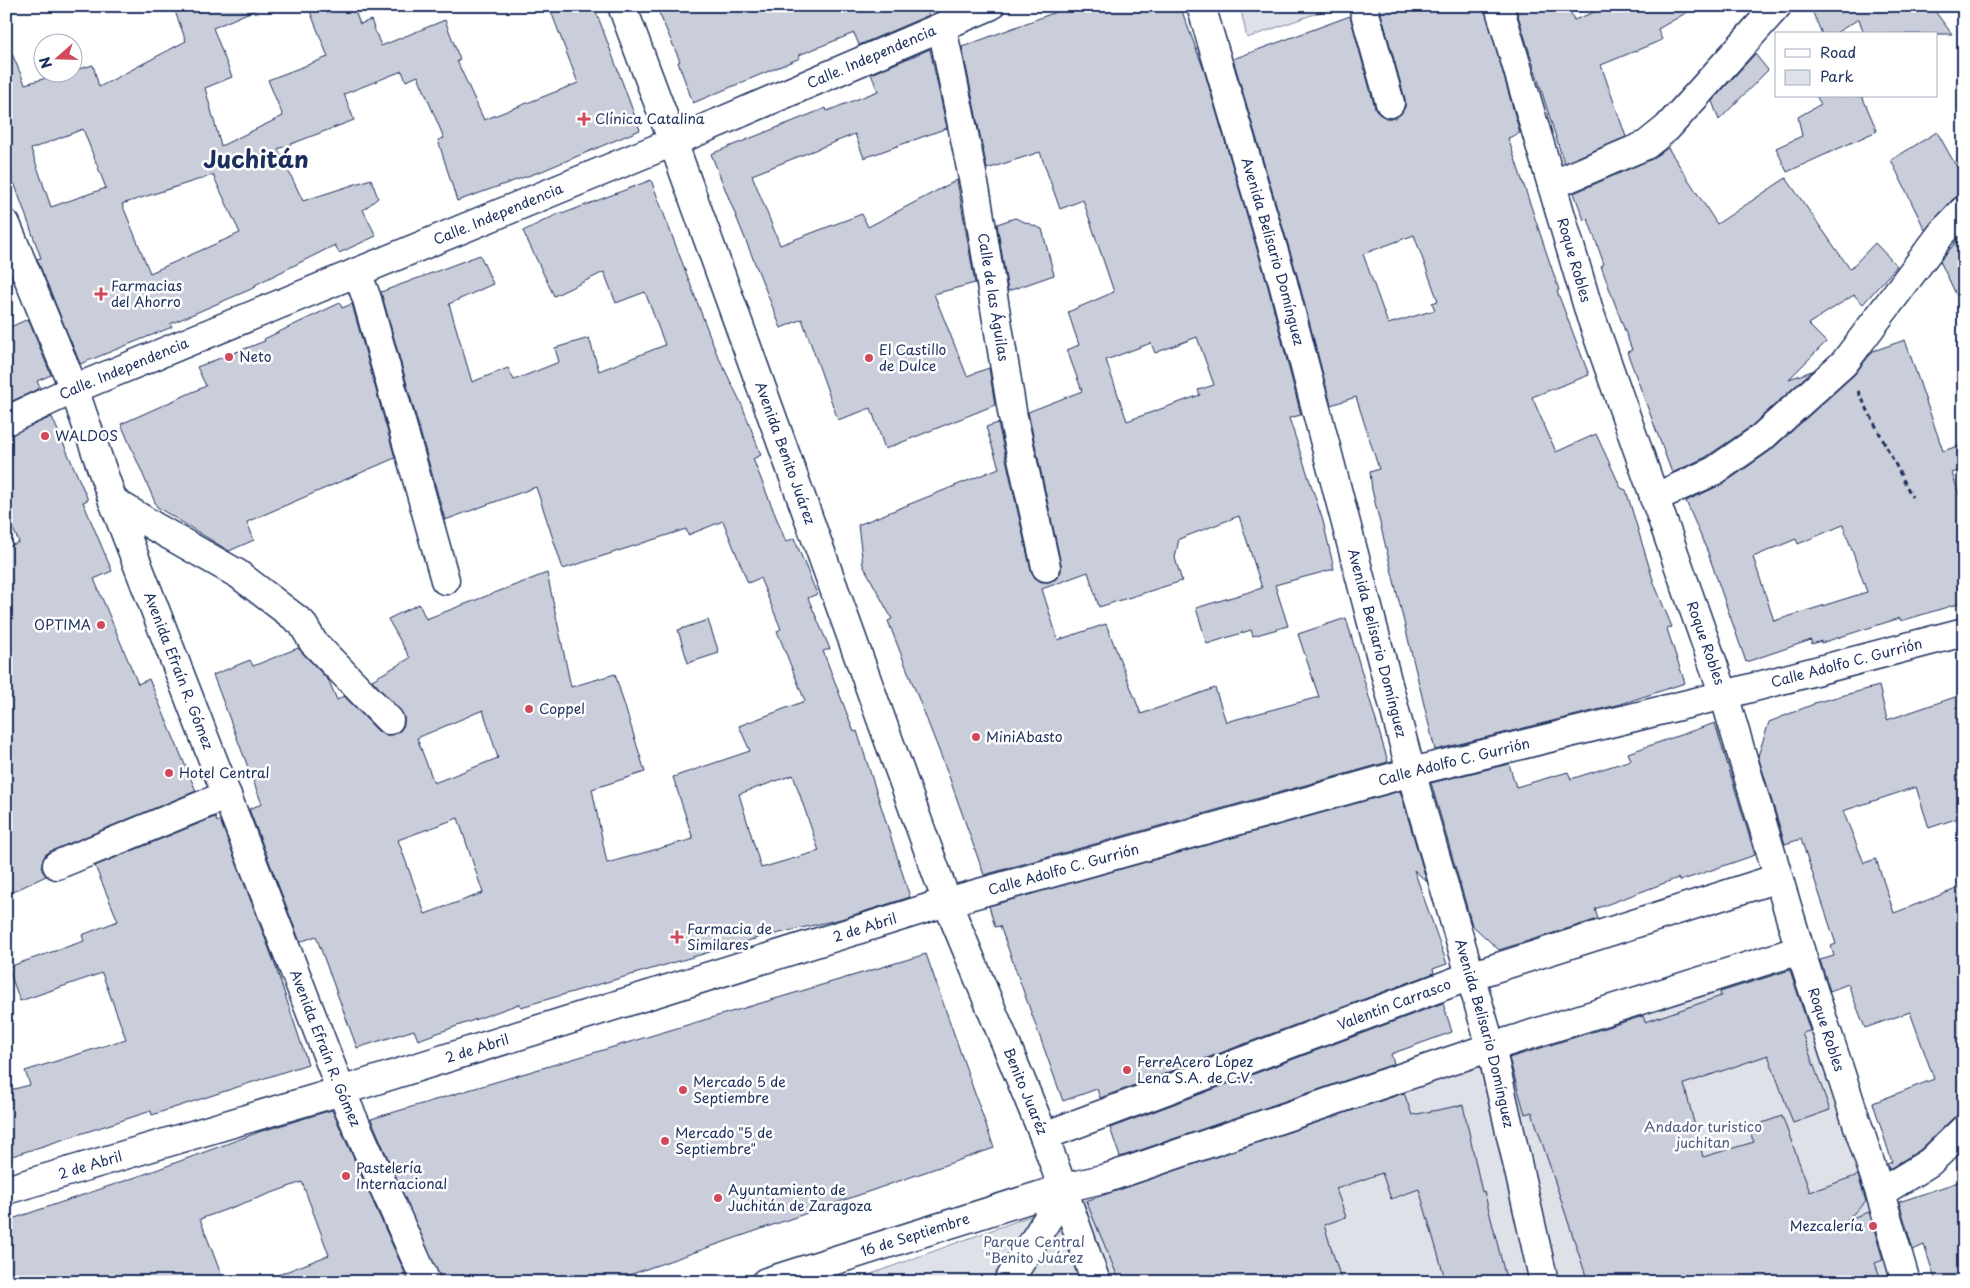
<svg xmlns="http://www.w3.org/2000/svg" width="1970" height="1288" font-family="'Playpen Sans',sans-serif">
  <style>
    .green { fill: #dee1e7; stroke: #7c88a2 }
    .building { fill: #caceda; stroke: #1b2f5e; fill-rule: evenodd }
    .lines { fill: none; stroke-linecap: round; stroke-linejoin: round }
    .minor-casing { stroke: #1b2f5e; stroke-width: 31 }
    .path { stroke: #1b2f5e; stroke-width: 3; stroke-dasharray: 5 4; stroke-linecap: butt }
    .minor { stroke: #fff; stroke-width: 28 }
    .poi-dot { fill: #d1495b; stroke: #fff; stroke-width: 2 }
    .labels { text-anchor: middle; stroke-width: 5; stroke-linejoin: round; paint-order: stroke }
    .street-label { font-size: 14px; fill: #1b2f5e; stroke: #fff }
    .poi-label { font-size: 14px; fill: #1b2f5e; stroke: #fff; text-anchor: start }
    .park-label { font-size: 14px; fill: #4c5c80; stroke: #fff }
    .town-label { font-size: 24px; font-weight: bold; fill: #1b2f5e; stroke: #fff }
  </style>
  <rect width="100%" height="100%" fill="#fff"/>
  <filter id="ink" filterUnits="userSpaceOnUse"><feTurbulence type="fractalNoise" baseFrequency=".02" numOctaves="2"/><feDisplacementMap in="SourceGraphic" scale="10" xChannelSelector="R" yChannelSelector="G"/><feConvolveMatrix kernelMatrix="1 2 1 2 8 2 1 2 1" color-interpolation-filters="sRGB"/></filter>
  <g filter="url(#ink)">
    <g class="green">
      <path d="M 1240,6 L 1337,6 L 1247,38 Z"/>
      <path d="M 1800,950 L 1906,1282 L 1097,1282 L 1064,1188 Z"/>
      <path d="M 1055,1207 L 1079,1282 L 849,1282 Z"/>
    </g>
    <g class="building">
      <path d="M 173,6 L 264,6 L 213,28 L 232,77 L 205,88 L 221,146 L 283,116 L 268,80 L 328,57 L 308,6 L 353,6 L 360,24 L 371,20 L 381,46 L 445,20 L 460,60 L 457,61 L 484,120 L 578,83 L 549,6 L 594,6 L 640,130 L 542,171 L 457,201 L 438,140 L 444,138 L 418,76 L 406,81 L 402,71 L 344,94 L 354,120 L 278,149 L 303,201 L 371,179 L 378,198 L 363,210 L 376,236 L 339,253 L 335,245 L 255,285 L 256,287 L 170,324 L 172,327 L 80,364 L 37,259 L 41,258 L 6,160 L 6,40 L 25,84 L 93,65 L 99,87 L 186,41 ZM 83,129 L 106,188 L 51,207 L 31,149 ZM 213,175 L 240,233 L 150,273 L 122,204 Z"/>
      <path d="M 656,6 L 924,6 L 929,15 L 859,45 L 854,33 L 799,55 L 800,58 L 693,103 L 678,62 L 680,61 Z"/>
      <path d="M 1072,6 L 1180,6 L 1204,70 L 1267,283 L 1301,415 L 1289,418 L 1323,521 L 1334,569 L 1275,585 L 1288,626 L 1253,636 L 1251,630 L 1207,644 L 1196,608 L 1262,588 L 1239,516 L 1179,539 L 1175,558 L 1182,581 L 1099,607 L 1088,572 L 1042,589 L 1058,640 L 1106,624 L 1141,714 L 1215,688 L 1226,722 L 1319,697 L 1298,634 L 1346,618 L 1388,762 L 984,875 L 947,771 L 888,621 L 892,619 L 863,565 L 858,525 L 999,468 L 986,427 L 998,423 L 1031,571 L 1035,578 L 1041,582 L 1049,582 L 1056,579 L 1061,572 L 1061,564 L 1028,412 L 1082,391 L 1067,350 L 1079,345 L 1068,312 L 1114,292 L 1083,200 L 1060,209 L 1040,152 L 987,169 L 962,47 ZM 1197,337 L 1214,385 L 1198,390 L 1200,395 L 1127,421 L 1106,360 L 1151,343 L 1155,353 Z"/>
      <path d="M 1379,6 L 1484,6 L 1520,133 L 1508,138 L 1559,290 L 1557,291 L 1589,375 L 1532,397 L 1556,452 L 1596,434 L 1621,488 L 1626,490 L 1654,583 L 1672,627 L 1667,629 L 1685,683 L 1621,704 L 1435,750 L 1372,490 L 1370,472 L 1379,469 L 1356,397 L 1331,405 L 1297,275 L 1233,59 L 1350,16 L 1375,108 L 1379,114 L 1386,118 L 1395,118 L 1401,114 L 1405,107 L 1405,99 ZM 1414,235 L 1438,301 L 1432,303 L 1435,310 L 1388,324 L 1363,254 Z"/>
      <path d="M 1515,6 L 1568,6 L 1574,20 L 1610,6 L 1698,6 L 1658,29 L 1662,40 L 1601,65 L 1626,137 L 1564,163 Z"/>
      <path d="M 1810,6 L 1931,6 L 1952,34 L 1864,34 L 1859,19 L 1834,34 L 1822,34 Z"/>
      <path d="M 930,49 L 947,128 L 864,158 L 855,134 L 752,175 L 780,245 L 862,214 L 868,227 L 957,180 L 975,283 L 934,294 L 967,376 L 989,368 L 995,405 L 885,449 L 871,408 L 838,420 L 802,319 L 781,328 L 711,154 L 826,108 L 827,111 L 878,91 L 871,74 Z"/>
      <path d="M 1755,54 L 1768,70 L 1719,120 L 1712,101 Z"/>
      <path d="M 1816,96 L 1862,96 L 1877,131 L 1787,172 L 1776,148 L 1802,136 L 1798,117 L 1821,104 Z"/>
      <path d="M 1937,132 L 1964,180 L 1964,195 L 1953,199 L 1925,230 L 1891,160 Z"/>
      <path d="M 1668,148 L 1717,224 L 1786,178 L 1850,269 L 1875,243 L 1897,266 L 1863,304 L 1854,295 L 1808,324 L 1826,342 L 1789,379 L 1812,371 L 1750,427 L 1706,457 L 1672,473 L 1627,352 L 1632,350 L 1601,266 L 1604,264 L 1588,219 L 1584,220 L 1574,193 L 1652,159 Z"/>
      <path d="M 651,180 L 716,352 L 742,405 L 761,455 L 753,459 L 786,542 L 794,538 L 817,594 L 808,598 L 830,649 L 823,651 L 854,732 L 857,731 L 910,897 L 841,919 L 758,938 L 521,1007 L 519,1004 L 418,1040 L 414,1030 L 357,1048 L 316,936 L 300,942 L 249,809 L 262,804 L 213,675 L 250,660 L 253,666 L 298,648 L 329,681 L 337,700 L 344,696 L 378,731 L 385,735 L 393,735 L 400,731 L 404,725 L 404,716 L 372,680 L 410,658 L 388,619 L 419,604 L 426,619 L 547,573 L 571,687 L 615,674 L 645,772 L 592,789 L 607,863 L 693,839 L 673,777 L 750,751 L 739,726 L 805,701 L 777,631 L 781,629 L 760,578 L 748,583 L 723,521 L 688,535 L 686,529 L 563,569 L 536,487 L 445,520 L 381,292 L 480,255 L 493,284 L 449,304 L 472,382 L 508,368 L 514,380 L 559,362 L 555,348 L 589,338 L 599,371 L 665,345 L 645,292 L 616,303 L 604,272 L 554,296 L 523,231 L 562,212 L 562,214 ZM 483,710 L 498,758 L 434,783 L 417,738 ZM 793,775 L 819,851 L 761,868 L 739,794 ZM 458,818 L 483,893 L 425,914 L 398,840 Z"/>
      <path d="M 1015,218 L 1042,229 L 1054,275 L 1008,291 L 997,224 Z"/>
      <path d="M 1964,233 L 1964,311 L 1940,261 Z"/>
      <path d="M 340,303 L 342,308 L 352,304 L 395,458 L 247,522 L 254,540 L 229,551 L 157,507 L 121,424 L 206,386 L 197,367 L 265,341 L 264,339 Z"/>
      <path d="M 28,319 L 51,375 L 37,381 L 40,388 L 6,404 L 6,329 Z"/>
      <path d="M 1905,340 L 1943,451 L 1964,444 L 1964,469 L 1952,473 L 1964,509 L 1964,602 L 1901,621 L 1900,618 L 1821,643 L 1821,641 L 1812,644 L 1811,640 L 1746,662 L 1708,553 L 1686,501 L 1723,484 L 1770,451 L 1854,375 L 1873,351 ZM 1843,525 L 1867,592 L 1774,621 L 1753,557 L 1796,539 L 1798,544 Z"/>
      <path d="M 52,417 L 88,500 L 83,502 L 112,571 L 94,579 L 138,684 L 149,679 L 196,791 L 51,851 L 45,855 L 42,862 L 42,870 L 46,876 L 6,895 L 6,548 L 19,542 L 6,514 L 6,436 Z"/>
      <path d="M 708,620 L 719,653 L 688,663 L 678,630 Z"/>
      <path d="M 1879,686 L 1887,720 L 1964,694 L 1964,816 L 1929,828 L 1916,787 L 1843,811 L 1864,863 L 1876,859 L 1894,913 L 1964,886 L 1964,1114 L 1953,1118 L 1920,1150 L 1889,1169 L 1887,1164 L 1892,1162 L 1873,1103 L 1934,1079 L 1910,1012 L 1865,1028 L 1848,984 L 1830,991 L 1820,960 L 1834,956 L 1831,946 L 1836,944 L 1801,839 L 1785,844 L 1758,756 L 1769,722 L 1814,704 L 1814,703 Z"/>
      <path d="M 1715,723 L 1755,855 L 1680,881 L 1678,878 L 1595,909 L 1598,919 L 1499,950 L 1472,925 L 1431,783 L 1509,764 L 1516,787 L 1568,772 L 1571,779 L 1631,760 L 1628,753 Z"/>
      <path d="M 1400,791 L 1427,882 L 1414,870 L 1447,964 L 1433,969 L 1434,973 L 1100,1098 L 1097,1089 L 1063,1101 L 1000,926 L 995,927 L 989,906 Z"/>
      <path d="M 215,817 L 217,822 L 220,820 L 273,959 L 308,1064 L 152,1115 L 151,1111 L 6,1158 L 6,1091 L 30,1085 L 25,1071 L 126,1039 L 102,973 L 20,1001 L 8,967 L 84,941 L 82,935 L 118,921 L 95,866 Z"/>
      <path d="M 926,954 L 994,1148 L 609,1282 L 441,1282 L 371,1119 Z"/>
      <path d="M 1790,970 L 1810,1031 L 1802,1033 L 1830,1110 L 1793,1123 L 1768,1055 L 1684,1084 L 1703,1157 L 1754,1142 L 1748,1128 L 1782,1116 L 1810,1192 L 1858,1175 L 1866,1202 L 1846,1220 L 1869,1212 L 1883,1260 L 1875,1263 L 1882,1282 L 1588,1282 L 1532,1112 L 1525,1114 L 1509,1058 L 1643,1016 L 1645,1022 L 1721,996 L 1720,992 Z"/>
      <path d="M 1443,1003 L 1452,1032 L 1391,1054 L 1394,1064 L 1120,1157 L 1110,1128 Z"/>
      <path d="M 1404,1093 L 1412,1115 L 1463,1105 L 1482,1192 L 1484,1191 L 1507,1282 L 1446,1282 L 1419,1189 L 1391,1199 L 1382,1173 L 1336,1189 L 1346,1217 L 1324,1225 L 1342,1282 L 1120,1282 L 1086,1201 Z"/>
      <path d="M 332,1110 L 409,1282 L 265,1282 L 265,1280 L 329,1255 L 302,1182 L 200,1219 L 224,1282 L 6,1282 L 6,1221 L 145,1174 L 259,1132 Z"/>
      <path d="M 1964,1180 L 1964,1282 L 1936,1282 L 1924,1245 L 1913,1250 L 1899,1202 Z"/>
    </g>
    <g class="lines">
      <g class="minor-casing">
        <g id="minor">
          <path id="s1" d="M 622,6 L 673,142 L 947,902 L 1044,1136 L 1096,1282"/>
          <path id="s2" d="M 1201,6 L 1282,279 L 1411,772 L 1491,1047 L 1544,1282"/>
          <path d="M 1363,6 L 1390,103"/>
          <path id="s3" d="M 1499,6 L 1590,314 L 1724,695 L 1800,950 L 1880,1193 L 1906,1282"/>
          <path id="s4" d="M 942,27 L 976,193 L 1013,417 L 1046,567"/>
          <path d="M 1552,185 L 1646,145 L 1667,128 L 1777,6"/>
          <path id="s5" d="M 6,224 L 74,389 L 113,501 L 341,1091 L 426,1282"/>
          <path d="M 357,272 L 367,299 L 445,580"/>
          <path id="s6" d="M 6,421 L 74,389 L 673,142 L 990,6"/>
          <path d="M 1654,498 L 1714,471 L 1760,439 L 1844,363 L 1942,233 L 1964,210"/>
          <path d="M 113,501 L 155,527 L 238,574 L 302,623 L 313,642 L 389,720"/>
          <path d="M 57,865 L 227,795"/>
          <path id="s7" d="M 1044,1136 L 1470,976 L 1778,878"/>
          <path id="s8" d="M 6,1190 L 341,1091 L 947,902 L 1411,772 L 1724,695 L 1964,632"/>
          <path d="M 1880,1193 L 1930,1162 L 1964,1129"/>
          <path id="s9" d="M 766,1282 L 1064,1188 L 1107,1178 L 1491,1047 L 1800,950"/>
          <path d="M 1008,1282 L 1055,1207 L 1064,1188"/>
        </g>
      </g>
      <path class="path" d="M 1858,391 L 1912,497"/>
      <use href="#minor" class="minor"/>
    </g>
  </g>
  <g class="poi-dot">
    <path d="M581.5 111.5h5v5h5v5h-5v5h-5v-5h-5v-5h5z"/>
    <path d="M98.5 286.5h5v5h5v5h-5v5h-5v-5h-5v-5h5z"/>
    <circle cx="229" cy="357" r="5"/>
    <circle cx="869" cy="358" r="5"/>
    <circle cx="45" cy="436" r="5"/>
    <circle cx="101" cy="625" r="5"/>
    <circle cx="529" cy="709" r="5"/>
    <circle cx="976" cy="737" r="5"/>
    <circle cx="169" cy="773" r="5"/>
    <path d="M674.5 929.5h5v5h5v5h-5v5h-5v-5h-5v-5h5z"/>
    <circle cx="1127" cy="1070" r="5"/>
    <circle cx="683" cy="1090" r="5"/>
    <circle cx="665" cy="1141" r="5"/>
    <circle cx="346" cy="1176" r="5"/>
    <circle cx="718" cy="1198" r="5"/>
    <circle cx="1873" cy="1226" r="5"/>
  </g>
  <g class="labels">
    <g class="street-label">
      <text dy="5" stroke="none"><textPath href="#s6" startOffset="939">Calle. Independencia</textPath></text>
      <text dy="5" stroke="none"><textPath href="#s6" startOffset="534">Calle. Independencia</textPath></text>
      <text dy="5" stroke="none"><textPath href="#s2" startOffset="256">Avenida Belisario Domínguez</textPath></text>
      <text dy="5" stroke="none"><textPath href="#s3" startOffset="265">Roque Robles</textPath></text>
      <text dy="5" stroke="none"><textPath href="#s4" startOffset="275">Calle de las Águilas</textPath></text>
      <text dy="5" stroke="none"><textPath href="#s6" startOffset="129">Calle. Independencia</textPath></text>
      <text dy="5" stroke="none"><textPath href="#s1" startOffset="476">Avenida Benito Juárez</textPath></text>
      <text dy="5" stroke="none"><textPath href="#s2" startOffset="661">Avenida Belisario Domínguez</textPath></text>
      <text dy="5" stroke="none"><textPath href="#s3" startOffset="670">Roque Robles</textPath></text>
      <text dy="5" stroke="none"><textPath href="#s8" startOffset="1915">Calle Adolfo C. Gurrión</textPath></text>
      <text dy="5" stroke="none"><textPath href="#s5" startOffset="479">Avenida Efraín R. Gómez</textPath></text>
      <text dy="5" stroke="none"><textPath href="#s8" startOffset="1510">Calle Adolfo C. Gurrión</textPath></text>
      <text dy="5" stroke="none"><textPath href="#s8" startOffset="1105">Calle Adolfo C. Gurrión</textPath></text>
      <text dy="5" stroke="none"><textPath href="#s8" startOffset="898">2 de Abril</textPath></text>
      <text dy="5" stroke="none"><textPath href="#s7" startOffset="374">Valentín Carrasco</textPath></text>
      <text dy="5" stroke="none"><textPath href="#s3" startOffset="1075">Roque Robles</textPath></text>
      <text dy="5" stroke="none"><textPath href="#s2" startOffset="1066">Avenida Belisario Domínguez</textPath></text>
      <text dy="5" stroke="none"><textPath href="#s5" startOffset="884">Avenida Efraín R. Gómez</textPath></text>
      <text dy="5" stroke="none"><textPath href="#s8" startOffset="492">2 de Abril</textPath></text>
      <text dy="5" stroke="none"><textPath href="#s1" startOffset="1158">Benito Juaréz</textPath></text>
      <text dy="5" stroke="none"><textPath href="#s8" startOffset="88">2 de Abril</textPath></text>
      <text dy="5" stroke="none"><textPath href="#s9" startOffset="156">16 de Septiembre</textPath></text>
    </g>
    <g class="poi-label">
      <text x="595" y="124">Clínica Catalina</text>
      <text x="111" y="291">Farmacias<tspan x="111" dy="16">del Ahorro</tspan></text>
      <text x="879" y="355">El Castillo<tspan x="879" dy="16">de Dulce</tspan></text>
      <text x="239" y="362">Neto</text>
      <text x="55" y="441">WALDOS</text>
      <text x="91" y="630" text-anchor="end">OPTIMA</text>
      <text x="539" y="714">Coppel</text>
      <text x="986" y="742">MiniAbasto</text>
      <text x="179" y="778">Hotel Central</text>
      <text x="687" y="934">Farmacia de<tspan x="687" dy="16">Similares</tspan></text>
      <text x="1137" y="1067">FerreAcero López<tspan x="1137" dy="16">Lena S.A. de C.V.</tspan></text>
      <text x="693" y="1087">Mercado 5 de<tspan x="693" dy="16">Septiembre</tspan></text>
      <text x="675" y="1138">Mercado "5 de<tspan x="675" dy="16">Septiembre"</tspan></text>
      <text x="356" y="1173">Pastelería<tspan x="356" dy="16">Internacional</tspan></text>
      <text x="728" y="1195">Ayuntamiento de<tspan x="728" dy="16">Juchitán de Zaragoza</tspan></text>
      <text x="1863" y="1231" text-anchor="end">Mezcalería</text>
    </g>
    <g class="park-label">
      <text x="1703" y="1132">Andador turistico<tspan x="1703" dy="16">juchitan</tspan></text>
      <text x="1034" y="1247">Parque Central<tspan x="1034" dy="16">"Benito Juárez</tspan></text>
    </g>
    <g class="town-label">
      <text x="256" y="168">Juchitán</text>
    </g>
  </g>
  <rect width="1970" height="1288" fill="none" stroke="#fff" stroke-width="25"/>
  <rect x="12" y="12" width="1945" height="1263" fill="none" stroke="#1b2f5e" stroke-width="2" filter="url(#ink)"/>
  <rect x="1775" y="32" width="162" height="65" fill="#ffffff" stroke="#a4acbf"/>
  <rect x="1785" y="49" width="25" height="8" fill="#ffffff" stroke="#a4acbf"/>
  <text x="1820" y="58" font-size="15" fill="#1b2f5e">Road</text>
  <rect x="1785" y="70" width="25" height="15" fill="#dee1e7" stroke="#a4acbf"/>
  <text x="1820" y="82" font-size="15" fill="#1b2f5e">Park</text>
  <g transform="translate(58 58) rotate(250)"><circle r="24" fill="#ffffff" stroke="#a4acbf"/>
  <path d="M0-4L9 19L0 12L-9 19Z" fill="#d1495b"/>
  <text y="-8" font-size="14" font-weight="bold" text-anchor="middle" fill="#1b2f5e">N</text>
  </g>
</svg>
